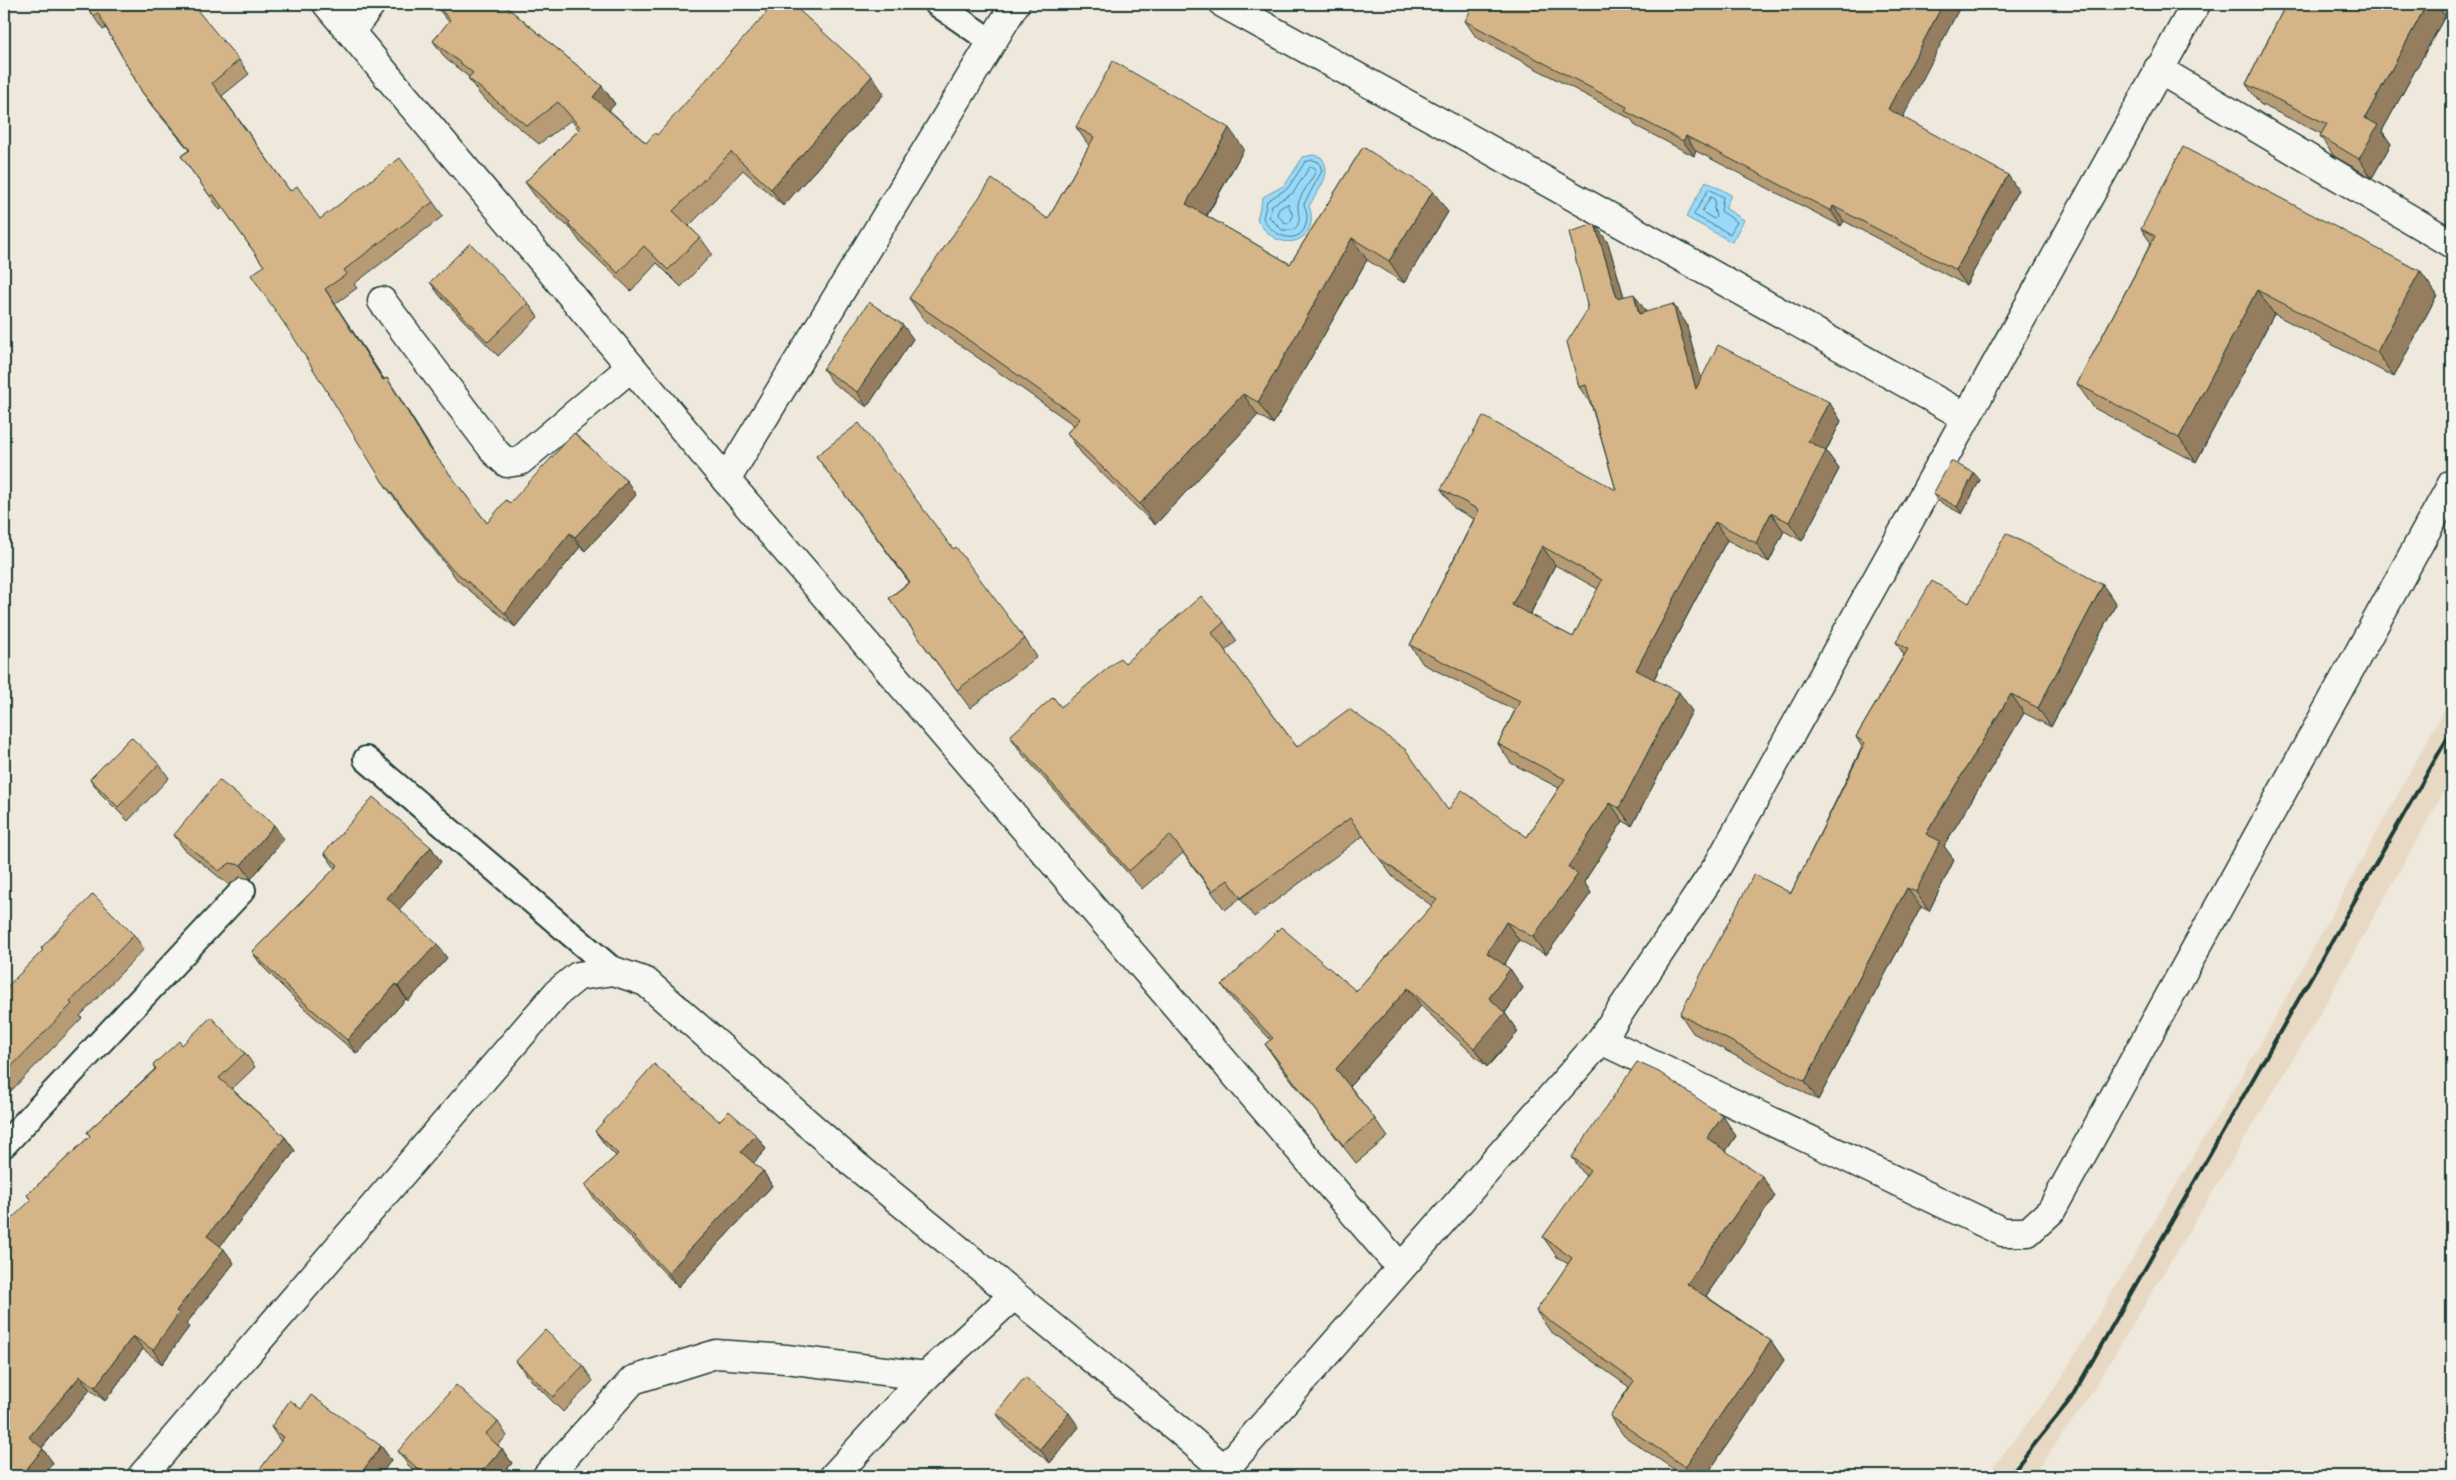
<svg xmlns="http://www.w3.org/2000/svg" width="2456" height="1480" font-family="Mali,sans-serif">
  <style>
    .built { fill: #e7d9c4 }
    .water { fill: #98dafa; stroke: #689bab }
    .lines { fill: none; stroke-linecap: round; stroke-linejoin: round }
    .shore { stroke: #4f7c83; stroke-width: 1 }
    .service-casing { stroke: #1f3d34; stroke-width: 28 }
    .minor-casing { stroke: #1f3d34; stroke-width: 31 }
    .service { stroke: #f6f6f2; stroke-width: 24 }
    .minor { stroke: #f6f6f2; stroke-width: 28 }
    .rail { stroke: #1f3d34; stroke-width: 4 }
    .wall { fill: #b79b75; stroke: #1f3d34; fill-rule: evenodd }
    .shaded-wall { fill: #957e5f; stroke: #1f3d34 }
    .building { fill: #d5b488; stroke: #1f3d34; fill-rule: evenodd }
  </style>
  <rect width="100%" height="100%" fill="#efe9dd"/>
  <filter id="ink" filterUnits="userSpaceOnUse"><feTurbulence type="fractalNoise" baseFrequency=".02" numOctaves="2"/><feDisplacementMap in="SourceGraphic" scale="10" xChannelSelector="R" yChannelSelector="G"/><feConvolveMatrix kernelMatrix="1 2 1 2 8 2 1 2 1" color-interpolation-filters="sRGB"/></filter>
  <g filter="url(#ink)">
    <path class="built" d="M 2452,695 L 2452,777 L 2313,1026 L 2084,1405 L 2032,1476 L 1986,1476 L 2057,1385 L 2269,1029 Z"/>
    <g class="water">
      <path d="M 1313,155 L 1321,157 C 1334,174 1318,190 1309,206 C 1322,242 1278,258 1257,219 L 1263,197 L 1285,185 L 1303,157 Z"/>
      <path d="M 1706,181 L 1731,195 L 1725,208 L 1744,220 L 1732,242 L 1686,217 Z"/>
    </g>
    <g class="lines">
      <g class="shore">
        <path d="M 1313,160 L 1319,162 L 1322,171 L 1304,204 C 1305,208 1307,212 1307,216 C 1307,247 1274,241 1263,218 L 1267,201 L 1288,188 L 1305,162 Z"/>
        <path d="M 1313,167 L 1316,169 L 1315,173 C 1310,182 1303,191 1299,201 C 1295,212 1305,221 1293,230 L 1282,230 L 1269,217 L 1272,205 L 1293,193 L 1309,168 Z"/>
        <path d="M 1709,189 L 1723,197 L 1721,211 L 1737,222 L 1730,234 L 1694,215 Z"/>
        <path d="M 1711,197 L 1715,200 L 1714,208 L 1716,217 L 1714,219 L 1702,212 Z"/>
        <path d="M 1288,204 L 1293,216 L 1290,222 L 1286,224 L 1277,214 L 1279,209 Z"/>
      </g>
      <g class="service-casing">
        <g id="service">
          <path d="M 937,4 L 992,42"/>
          <path d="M 366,759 L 614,971"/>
          <path d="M 4,1145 L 243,890"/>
        </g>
      </g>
      <g class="minor-casing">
        <g id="minor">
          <path d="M 327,4 L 726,480 L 1400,1267"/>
          <path d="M 1224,4 L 1469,138 L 1966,417"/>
          <path d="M 351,31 L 371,4"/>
          <path d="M 2158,69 L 2452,244"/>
          <path d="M 382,301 L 496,453 L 507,463 L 520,461 L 631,367"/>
          <path d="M 726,480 L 1015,4"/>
          <path d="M 1601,1040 L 2003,1232 L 2028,1232 L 2051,1211 L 2452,484"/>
          <path d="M 1225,1469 L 1601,1040 L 1717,867 L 2196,4"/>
          <path d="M 142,1476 L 557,993 L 578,976 L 614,971 L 646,982 L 854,1164 L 1179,1430 L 1232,1476"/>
          <path d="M 547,1476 L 633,1380 L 716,1354 L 786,1359 L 926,1376"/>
          <path d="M 834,1476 L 926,1376 L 1013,1296"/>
        </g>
      </g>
      <use href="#service" class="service"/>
      <use href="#minor" class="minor"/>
      <path class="rail" d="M 2009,1476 L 2070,1400 L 2452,730"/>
    </g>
    <g class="wall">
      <path d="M 85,4 L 239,60 L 249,74 L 222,96 L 290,191 L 320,219 L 433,202 L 443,216 L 354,284 L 357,288 L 335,304 L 384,379 L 387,378 L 396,392 L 435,455 L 487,523 L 510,503 L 636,495 L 585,551 L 580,547 L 515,627 L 458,581 L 392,495 L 382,481 L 264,266 L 223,208 L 220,210 L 181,156 L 189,150 L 152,106 L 142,92 L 106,28 L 103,30 Z"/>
      <path d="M 434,4 L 503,4 L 602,86 L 615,104 L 609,110 L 646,143 L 657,135 L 884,94 L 783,206 L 743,170 L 689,226 L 700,237 L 712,254 L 681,287 L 657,263 L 631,291 L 580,242 L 572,230 L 538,200 L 525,182 L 579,130 L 571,120 L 539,144 L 481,96 L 468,78 L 469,77 L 446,59 L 433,41 L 449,22 Z"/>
      <path d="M 2286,4 L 2452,4 L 2452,19 L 2445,16 L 2382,131 L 2391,144 L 2372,178 L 2334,156 L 2320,136 L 2322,134 L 2260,104 L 2246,84 Z"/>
      <path d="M 1960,7 L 1902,117 L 2018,190 L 1966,285 L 1844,221 L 1841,226 L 1696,151 L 1694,156 L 1636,126 L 1631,119 L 1476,37 L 1465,21 Z"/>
      <path d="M 1076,127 L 1244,149 L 1207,216 L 1290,264 L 1363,147 L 1448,212 L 1404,283 L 1367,260 L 1273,424 L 1258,415 L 1155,525 L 1082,454 L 1067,433 L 1074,425 L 924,320 L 909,298 L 1048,219 L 1089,146 Z"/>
      <path d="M 1595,224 L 1608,243 L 1624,297 L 1646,312 L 1686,323 L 1701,378 L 1829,402 L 1841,421 L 1826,451 L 1839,469 L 1802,541 L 1784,531 L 1769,562 L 1727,540 L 1654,679 L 1692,711 L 1632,826 L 1623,821 L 1584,882 L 1591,893 L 1546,955 L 1519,940 L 1504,965 L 1510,969 L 1523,988 L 1505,1013 L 1518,1032 L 1487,1067 L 1421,1006 L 1350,1086 L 1375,1119 L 1388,1137 L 1356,1163 L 1278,1063 L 1265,1044 L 1271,1040 L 1235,1003 L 1222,985 L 1356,991 L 1432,906 L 1392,876 L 1363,836 L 1254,917 L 1240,898 L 1225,910 L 1183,853 L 1142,889 L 1023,755 L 1010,736 L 1061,707 L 1125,663 L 1224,622 L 1237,641 L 1225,651 L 1297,747 L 1448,810 L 1527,837 L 1559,788 L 1511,763 L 1498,744 L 1515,710 L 1423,664 L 1410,645 L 1474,519 L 1454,508 L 1441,489 L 1616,490 L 1591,404 L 1579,387 ZM 1555,565 L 1598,589 L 1573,637 L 1530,615 Z"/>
      <path d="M 2141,229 L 2420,271 L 2437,295 L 2394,377 L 2274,314 L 2196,462 L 2094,408 L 2077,384 L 2151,243 Z"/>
      <path d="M 430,282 L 528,303 L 538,317 L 498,356 L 440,296 Z"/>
      <path d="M 913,339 L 867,407 L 833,383 L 823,369 Z"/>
      <path d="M 816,456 L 953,549 L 1025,639 L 1037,657 L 970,708 L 889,598 L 909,582 Z"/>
      <path d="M 1980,480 L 1962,514 L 1938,501 L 1933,494 Z"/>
      <path d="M 1969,603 L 2116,604 L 2051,727 L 2024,713 L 1944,846 L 1954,860 L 1929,911 L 1921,907 L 1818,1100 L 1693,1033 L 1680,1014 L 1791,893 L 1862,747 L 1856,737 L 1904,655 L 1896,642 Z"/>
      <path d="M 159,764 L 169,778 L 128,821 L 100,793 L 90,779 Z"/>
      <path d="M 174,835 L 284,839 L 251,879 L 240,877 L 229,885 L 184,849 Z"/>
      <path d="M 431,847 L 441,862 L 399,909 L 447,958 L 408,1001 L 406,999 L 357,1054 L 306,1010 L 262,966 L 252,952 L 335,868 L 324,853 Z"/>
      <path d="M 134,935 L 144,949 L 80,1016 L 82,1018 L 4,1098 L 4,990 L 43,951 L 41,948 Z"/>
      <path d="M 182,1045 L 245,1053 L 255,1067 L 232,1089 L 285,1137 L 295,1151 L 220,1246 L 234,1263 L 186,1324 L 189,1327 L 162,1364 L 143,1349 L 105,1401 L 90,1390 L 42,1448 L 53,1463 L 42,1476 L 31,1200 L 27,1195 L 90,1136 L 87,1132 L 155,1069 L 153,1065 Z"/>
      <path d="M 719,1121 L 766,1149 L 753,1163 L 763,1171 L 772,1186 L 678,1287 L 595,1200 L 585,1185 L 616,1156 L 605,1145 L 595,1131 Z"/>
      <path d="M 1736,1136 L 1726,1151 L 1775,1196 L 1706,1296 L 1771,1341 L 1784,1360 L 1706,1476 L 1684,1476 L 1624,1436 L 1610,1416 L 1629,1387 L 1550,1331 L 1536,1311 L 1568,1264 L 1557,1257 L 1543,1237 L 1586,1177 L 1572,1157 Z"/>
      <path d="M 516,1361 L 583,1366 L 593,1381 L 563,1412 L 526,1375 Z"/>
      <path d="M 301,1409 L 381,1446 L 391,1460 L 380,1476 L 255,1476 L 281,1442 L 271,1427 Z"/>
      <path d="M 996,1413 L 1079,1427 L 1050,1463 L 1006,1427 Z"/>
      <path d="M 498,1422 L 507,1436 L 498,1445 L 512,1463 L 501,1476 L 420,1476 L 408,1465 L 398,1451 Z"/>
    </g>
    <g class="shaded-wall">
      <path d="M 1943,4 L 1958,4 L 1960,7 L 1899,125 L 1888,109 Z"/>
      <path d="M 2427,4 L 2436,4 L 2445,16 L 2382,131 L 2391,144 L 2372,178 L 2359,159 L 2365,118 Z"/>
      <path d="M 872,76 L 884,94 L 783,206 L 771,189 Z"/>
      <path d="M 602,86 L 615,104 L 606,114 L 593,97 Z"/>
      <path d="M 1229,128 L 1244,149 L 1201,225 L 1186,204 Z"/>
      <path d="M 1686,136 L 1696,151 L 1694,156 L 1683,141 Z"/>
      <path d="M 2008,175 L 2018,190 L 1966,285 L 1956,270 Z"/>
      <path d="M 1433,191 L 1448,212 L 1404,283 L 1389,261 Z"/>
      <path d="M 1833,206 L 1844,221 L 1841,226 L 1831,211 Z"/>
      <path d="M 1595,224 L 1608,243 L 1630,317 L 1617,298 Z"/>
      <path d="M 1352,238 L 1367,260 L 1273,424 L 1258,402 Z"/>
      <path d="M 2420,271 L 2437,295 L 2394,377 L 2377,352 Z"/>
      <path d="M 325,289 L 335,304 L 393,394 L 383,380 Z"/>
      <path d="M 2257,290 L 2274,314 L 2196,462 L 2179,438 Z"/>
      <path d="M 1634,294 L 1647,313 L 1639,314 Z"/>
      <path d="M 1673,304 L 1686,323 L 1709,407 L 1696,389 Z"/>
      <path d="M 903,325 L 913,339 L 867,407 L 857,392 Z"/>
      <path d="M 387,378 L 396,392 L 439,461 L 429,447 Z"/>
      <path d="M 1243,394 L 1258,415 L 1155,525 L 1140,504 Z"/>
      <path d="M 1829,402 L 1841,421 L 1826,451 L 1839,469 L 1802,541 L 1789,522 L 1808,441 Z"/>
      <path d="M 1974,473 L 1980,480 L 1962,514 L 1957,507 Z"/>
      <path d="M 627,481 L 636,495 L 585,551 L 575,537 Z"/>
      <path d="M 1771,513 L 1784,531 L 1769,562 L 1756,543 Z"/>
      <path d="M 1715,522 L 1727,540 L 1649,688 L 1636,670 Z"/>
      <path d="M 570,533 L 580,547 L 515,627 L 505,613 Z"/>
      <path d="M 1542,546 L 1555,565 L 1525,624 L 1512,605 Z"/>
      <path d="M 2103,585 L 2116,604 L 2051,727 L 2038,708 Z"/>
      <path d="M 1679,692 L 1692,711 L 1632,826 L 1619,808 Z"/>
      <path d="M 2011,694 L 2024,713 L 1944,846 L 1954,860 L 1929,911 L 1916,892 L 1926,834 Z"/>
      <path d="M 1610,803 L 1623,821 L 1584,882 L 1591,893 L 1546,955 L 1533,937 L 1568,867 Z"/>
      <path d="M 274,825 L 284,839 L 251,879 L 241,865 Z"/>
      <path d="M 431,847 L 441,862 L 397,912 L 387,898 Z"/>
      <path d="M 1907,888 L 1921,907 L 1818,1100 L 1805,1081 Z"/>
      <path d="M 1506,922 L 1519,940 L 1500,972 L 1487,953 Z"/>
      <path d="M 437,944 L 447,958 L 408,1001 L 398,986 Z"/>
      <path d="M 1510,969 L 1523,988 L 1503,1015 L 1505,1013 L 1518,1032 L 1487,1067 L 1474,1048 L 1489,998 Z"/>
      <path d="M 396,984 L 406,999 L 357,1054 L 347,1040 Z"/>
      <path d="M 1408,988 L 1421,1006 L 1349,1087 L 1336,1069 Z"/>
      <path d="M 1723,1116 L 1736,1136 L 1721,1158 L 1707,1138 Z"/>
      <path d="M 756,1135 L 766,1149 L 751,1166 L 741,1152 Z"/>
      <path d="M 285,1137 L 295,1151 L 217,1250 L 207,1236 Z"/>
      <path d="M 763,1171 L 772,1186 L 678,1287 L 668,1273 Z"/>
      <path d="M 1762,1176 L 1775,1196 L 1701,1303 L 1687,1284 Z"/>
      <path d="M 224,1249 L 234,1263 L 186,1324 L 189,1327 L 162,1364 L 153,1350 L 176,1311 Z"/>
      <path d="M 133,1336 L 143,1349 L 105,1401 L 95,1387 Z"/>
      <path d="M 1771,1341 L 1784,1360 L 1706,1476 L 1692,1476 L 1685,1467 Z"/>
      <path d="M 80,1376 L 90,1390 L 39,1451 L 29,1437 Z"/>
      <path d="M 1069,1413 L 1079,1427 L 1050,1463 L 1040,1449 Z"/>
      <path d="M 381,1446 L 391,1460 L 380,1476 L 359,1476 Z"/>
      <path d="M 43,1449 L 53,1463 L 42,1476 L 21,1476 Z"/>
      <path d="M 502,1449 L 512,1463 L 501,1476 L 478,1476 Z"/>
      <path d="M 452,1468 L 459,1476 L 445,1476 Z"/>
    </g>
    <g class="building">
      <path d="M 85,4 L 192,4 L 239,60 L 212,83 L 290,191 L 297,186 L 320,219 L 400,158 L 433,202 L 344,270 L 347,274 L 325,289 L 383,380 L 387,378 L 429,447 L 487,523 L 506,500 L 510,503 L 574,433 L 627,481 L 575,537 L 570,533 L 505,613 L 449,566 L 382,481 L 294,338 L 251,275 L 264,266 L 213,194 L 210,196 L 181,156 L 190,150 L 142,92 L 98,13 L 93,16 Z"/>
      <path d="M 436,4 L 503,4 L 602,86 L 593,97 L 646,143 L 655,133 L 657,135 L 774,4 L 792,4 L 872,76 L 771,189 L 731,152 L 673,211 L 700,237 L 668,270 L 644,246 L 618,273 L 568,224 L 570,222 L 525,182 L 581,128 L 558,102 L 527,126 L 468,78 L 473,73 L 433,41 L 450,20 Z"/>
      <path d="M 1474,4 L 1943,4 L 1888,109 L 2008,175 L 1956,270 L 1833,206 L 1831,211 L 1686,136 L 1683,141 L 1625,111 L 1627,107 L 1465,21 Z"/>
      <path d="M 2286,4 L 2427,4 L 2365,118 L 2378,125 L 2359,159 L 2320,136 L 2327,124 L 2246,84 Z"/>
      <path d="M 1113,61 L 1229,128 L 1186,204 L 1290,264 L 1363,147 L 1433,191 L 1389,261 L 1352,238 L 1258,402 L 1243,394 L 1140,504 L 1067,433 L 1080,419 L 909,298 L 992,179 L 1048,219 L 1094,137 L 1076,127 Z"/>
      <path d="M 2183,147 L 2420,271 L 2377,352 L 2257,290 L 2179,438 L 2077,384 L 2155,236 L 2141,229 Z"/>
      <path d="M 1595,224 L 1617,298 L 1634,294 L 1639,314 L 1673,304 L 1696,389 L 1718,345 L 1829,402 L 1808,441 L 1826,451 L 1789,522 L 1771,513 L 1756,543 L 1715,522 L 1636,670 L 1679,692 L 1619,808 L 1610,803 L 1568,867 L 1578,874 L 1533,937 L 1506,922 L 1487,953 L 1510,969 L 1489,998 L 1505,1013 L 1474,1048 L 1408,988 L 1336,1069 L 1375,1119 L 1343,1145 L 1265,1044 L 1273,1038 L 1222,985 L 1281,927 L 1356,991 L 1437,900 L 1379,858 L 1350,818 L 1241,898 L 1228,880 L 1212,891 L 1170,835 L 1129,871 L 1010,736 L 1053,697 L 1061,707 L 1120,658 L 1125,663 L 1201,596 L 1224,622 L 1212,633 L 1297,747 L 1349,709 L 1406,750 L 1448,810 L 1462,790 L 1527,837 L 1565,779 L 1498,744 L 1520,701 L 1410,645 L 1479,510 L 1441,489 L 1483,416 L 1616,490 L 1586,385 L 1579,387 L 1567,342 L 1588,309 L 1569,232 ZM 1542,546 L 1602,580 L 1573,637 L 1512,605 Z"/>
      <path d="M 470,243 L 528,303 L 488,342 L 430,282 Z"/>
      <path d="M 869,302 L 903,325 L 857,392 L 823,369 Z"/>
      <path d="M 859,423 L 953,549 L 956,547 L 1025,639 L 957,690 L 889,598 L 910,582 L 816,456 Z"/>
      <path d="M 1951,461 L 1974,473 L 1957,507 L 1933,494 Z"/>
      <path d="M 2006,533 L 2103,585 L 2038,708 L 2011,694 L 1926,834 L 1940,841 L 1916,892 L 1907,888 L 1805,1081 L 1680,1014 L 1754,874 L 1791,893 L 1865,743 L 1856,737 L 1908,649 L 1896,642 L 1932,581 L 1969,603 Z"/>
      <path d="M 131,737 L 159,764 L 118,807 L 90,779 Z"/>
      <path d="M 219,780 L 274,825 L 241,865 L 230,863 L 219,871 L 174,835 Z"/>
      <path d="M 373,797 L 431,847 L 387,898 L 437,944 L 398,986 L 396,984 L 347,1040 L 297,996 L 252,952 L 338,865 L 324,853 Z"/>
      <path d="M 93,894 L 134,935 L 70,1002 L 72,1004 L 4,1074 L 4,990 L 43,950 L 41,948 Z"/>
      <path d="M 211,1017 L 245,1053 L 219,1078 L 285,1137 L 207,1236 L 224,1249 L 176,1311 L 179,1313 L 153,1350 L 133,1336 L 95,1387 L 80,1376 L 29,1437 L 43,1449 L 21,1476 L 4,1476 L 4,1226 L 31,1200 L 27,1195 L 90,1136 L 87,1132 L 156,1069 L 153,1065 L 179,1041 L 182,1045 Z"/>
      <path d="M 1637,1062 L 1659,1072 L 1723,1116 L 1707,1138 L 1762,1176 L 1687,1284 L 1771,1341 L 1685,1467 L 1610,1416 L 1634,1381 L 1536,1311 L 1572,1258 L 1543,1237 L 1590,1170 L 1572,1157 Z"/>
      <path d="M 654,1064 L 719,1121 L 729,1111 L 756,1135 L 741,1152 L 763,1171 L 668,1273 L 585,1185 L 618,1154 L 595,1131 Z"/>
      <path d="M 545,1330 L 583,1366 L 553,1397 L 516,1361 Z"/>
      <path d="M 1025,1377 L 1069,1413 L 1040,1449 L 996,1413 Z"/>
      <path d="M 456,1385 L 498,1422 L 485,1434 L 502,1449 L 478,1476 L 463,1476 L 452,1468 L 445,1476 L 426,1476 L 398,1451 Z"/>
      <path d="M 311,1395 L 381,1446 L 359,1476 L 348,1476 L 346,1475 L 345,1476 L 255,1476 L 284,1437 L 271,1427 L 290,1400 L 301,1409 Z"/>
      <path d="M 935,1471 L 941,1476 L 932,1476 Z"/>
    </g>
  </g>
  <rect width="2456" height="1480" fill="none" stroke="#f6f6f2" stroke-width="20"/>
  <rect x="10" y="10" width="2436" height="1460" fill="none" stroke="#1f3d34" stroke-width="2" filter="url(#ink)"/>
</svg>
